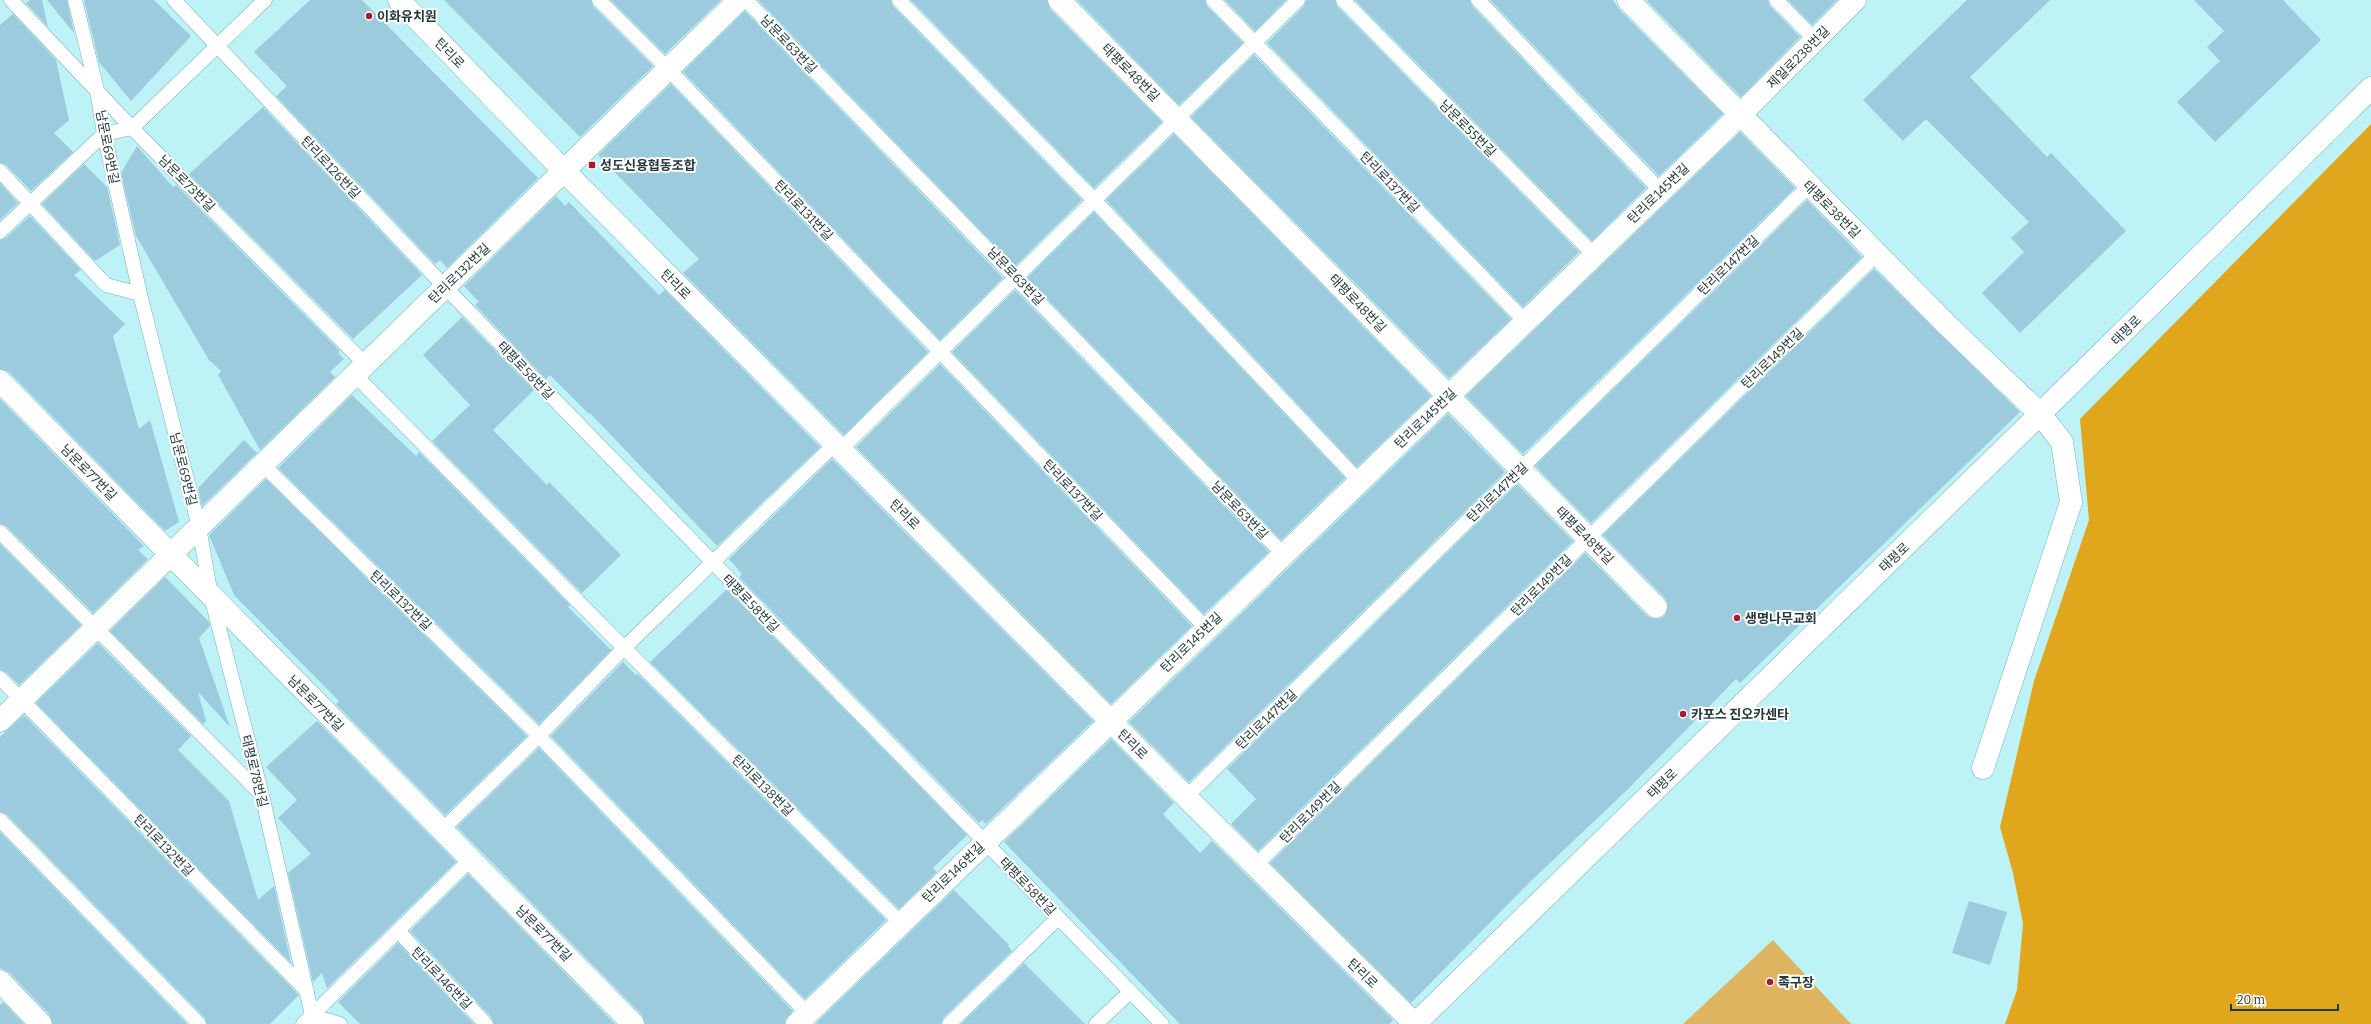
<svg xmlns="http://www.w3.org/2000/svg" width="2371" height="1024" font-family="Bitter,'Noto Sans KR',serif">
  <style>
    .green { fill: #deb461 }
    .forest { fill: #e1a71c }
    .building { fill: #9ccbdd }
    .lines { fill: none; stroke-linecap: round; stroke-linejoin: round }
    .service-casing { stroke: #7aaeb2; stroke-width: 15 }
    .minor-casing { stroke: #7aaeb2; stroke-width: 23 }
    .secondary-casing { stroke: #7aaeb2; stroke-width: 23 }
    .service { stroke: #fff; stroke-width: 14 }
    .minor { stroke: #fff; stroke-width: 22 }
    .secondary { stroke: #fff; stroke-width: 22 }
    .poi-dot { fill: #ad192a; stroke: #fff; stroke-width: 1.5 }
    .labels { text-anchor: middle; stroke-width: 4; stroke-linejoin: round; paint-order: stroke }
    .poi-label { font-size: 13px; font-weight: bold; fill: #223839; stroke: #fff; text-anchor: start }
    .street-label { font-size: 13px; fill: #223839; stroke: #fff }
  </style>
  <rect width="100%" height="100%" fill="#bdf3f7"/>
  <path class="green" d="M 1773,940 L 1851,1024 L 1683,1024 Z"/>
  <path class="forest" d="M 2371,124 L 2371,1024 L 2005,1024 L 2017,990 L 2023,923 L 2013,873 L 2000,827 L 2034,681 L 2089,520 L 2080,419 Z"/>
  <g class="building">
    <path d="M 30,0 L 42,0 L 48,27 L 26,3 Z"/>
    <path d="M 47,0 L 67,0 L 74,33 Z"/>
    <path d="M 84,0 L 154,0 L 191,36 L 131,101 L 99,62 Z"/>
    <path d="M 310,0 L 362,0 L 538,178 L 447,268 L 440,260 L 435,264 L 276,96 L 287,86 L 254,52 Z"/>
    <path d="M 444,0 L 591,0 L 593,6 L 653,66 L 580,137 Z"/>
    <path d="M 611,0 L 721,0 L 665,54 Z"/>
    <path d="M 758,0 L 891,0 L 893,6 L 1082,200 L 1015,266 Z"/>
    <path d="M 911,0 L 1047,0 L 1050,9 L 1162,122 L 1094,188 Z"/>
    <path d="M 1077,0 L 1205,0 L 1207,6 L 1243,43 L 1179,105 Z"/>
    <path d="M 1225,0 L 1286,0 L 1255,31 Z"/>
    <path d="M 1306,0 L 1335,0 L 1337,6 L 1579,252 L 1523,307 L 1267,43 L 1304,6 Z"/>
    <path d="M 1355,0 L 1470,0 L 1472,6 L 1646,188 L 1592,241 Z"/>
    <path d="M 1490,0 L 1613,0 L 1619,9 L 1723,114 L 1659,176 Z"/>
    <path d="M 1648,0 L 1768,0 L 1770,6 L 1800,37 L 1741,97 L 1647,1 Z"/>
    <path d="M 1788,0 L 1837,0 L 1812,25 Z"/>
    <path d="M 1967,0 L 2050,0 L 1970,77 L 2047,157 L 2051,153 L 2126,231 L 2020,333 L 1982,293 L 2024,252 L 2011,238 L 2029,222 L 1926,119 L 1903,141 L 1863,100 Z"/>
    <path d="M 2194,0 L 2283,0 L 2321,40 L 2215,142 L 2177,102 L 2220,61 L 2207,47 L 2224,31 Z"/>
    <path d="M 745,11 L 1003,278 L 940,340 L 683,72 Z"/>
    <path d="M 13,14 L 56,60 L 69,120 L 54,133 L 73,152 L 31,191 L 6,165 L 0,163 L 0,25 Z"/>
    <path d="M 1254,55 L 1511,319 L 1449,378 L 1191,117 Z"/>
    <path d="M 671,84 L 928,352 L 844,435 L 683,273 L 699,259 L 598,155 Z"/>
    <path d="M 263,107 L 422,275 L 353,339 L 189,174 Z"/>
    <path d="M 1740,132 L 1795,188 L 1523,454 L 1466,396 Z"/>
    <path d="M 1174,134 L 1431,396 L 1357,467 L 1106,200 Z"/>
    <path d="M 137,146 L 173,187 L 176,185 L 340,351 L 338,353 L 344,359 L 330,372 L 335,377 L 260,450 L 218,375 L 221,371 L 209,360 L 136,236 L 121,173 Z"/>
    <path d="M 84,164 L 107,187 L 120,245 L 95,261 L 42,204 Z"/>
    <path d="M 0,183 L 18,203 L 0,220 Z"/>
    <path d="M 556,196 L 565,206 L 569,202 L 659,295 L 665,290 L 820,447 L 717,546 L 590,413 L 589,414 L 550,375 L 546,379 L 475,305 L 479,302 L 464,286 Z"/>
    <path d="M 1807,200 L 1862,257 L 1591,523 L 1535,466 Z"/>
    <path d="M 1094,212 L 1345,478 L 1281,540 L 1027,278 Z"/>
    <path d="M 30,216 L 81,270 L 74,275 L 125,324 L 113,336 L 139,429 L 150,420 L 179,522 L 165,531 L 9,372 L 0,369 L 0,240 L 6,238 Z"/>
    <path d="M 1874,269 L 2020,412 L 1740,683 L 1736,679 L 1626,791 L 1530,882 L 1411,1003 L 1270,863 L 1585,553 L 1647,616 L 1659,619 L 1665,616 L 1668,604 L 1665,598 L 1603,535 Z"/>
    <path d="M 1015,290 L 1269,552 L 1204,614 L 952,352 Z"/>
    <path d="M 462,317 L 534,390 L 493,430 L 547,485 L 549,482 L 621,555 L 582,593 L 432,441 L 470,405 L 423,355 Z"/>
    <path d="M 940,364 L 1192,626 L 1111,704 L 856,447 Z"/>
    <path d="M 352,395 L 416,456 L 419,452 L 570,605 L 568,607 L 611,650 L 539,724 L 278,468 Z"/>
    <path d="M 0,399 L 144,546 L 138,550 L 148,559 L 93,613 L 6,526 L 0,524 Z"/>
    <path d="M 1448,414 L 1505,472 L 1189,782 L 1129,722 Z"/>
    <path d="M 244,440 L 257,453 L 202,506 L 198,488 Z"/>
    <path d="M 832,459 L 1093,721 L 986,824 L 982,820 L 979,823 L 739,577 L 742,574 L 729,559 Z"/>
    <path d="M 266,479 L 527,736 L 445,815 L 336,704 L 339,701 L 234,595 L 209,535 Z"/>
    <path d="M 1517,484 L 1573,541 L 1258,851 L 1231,824 L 1256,799 L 1227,769 Z"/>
    <path d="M 0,544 L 81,625 L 19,685 L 6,672 L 0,670 Z"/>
    <path d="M 165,577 L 209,622 L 210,626 L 199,638 L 230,727 L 198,692 L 206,721 L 203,724 L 110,631 Z"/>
    <path d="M 727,589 L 967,835 L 933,868 L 937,872 L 899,909 L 650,662 Z"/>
    <path d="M 98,643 L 191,736 L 178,750 L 229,801 L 258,900 L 274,886 L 291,963 L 36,703 Z"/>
    <path d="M 623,662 L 636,675 L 638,674 L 886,920 L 805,999 L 551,736 Z"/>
    <path d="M 24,715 L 299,995 L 270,1024 L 207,1024 L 205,1018 L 6,814 L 0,812 L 0,737 Z"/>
    <path d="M 317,721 L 456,862 L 327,988 L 322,973 L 313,982 L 288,873 L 311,854 L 278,818 L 297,800 L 266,767 Z"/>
    <path d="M 1111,739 L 1174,803 L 1163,814 L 1200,853 L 1212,841 L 1393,1020 L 1390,1024 L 1180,1024 L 1004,842 Z"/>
    <path d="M 539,748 L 793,1011 L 785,1020 L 785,1024 L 645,1024 L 642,1015 L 457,827 Z"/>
    <path d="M 0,832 L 187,1024 L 53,1024 L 50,1015 L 9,972 L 0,968 Z"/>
    <path d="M 468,874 L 615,1024 L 494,1024 L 492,1018 L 410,931 Z"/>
    <path d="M 954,890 L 1009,945 L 1008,946 L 1012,951 L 943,1018 L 941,1024 L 815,1024 Z"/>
    <path d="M 1969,901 L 2007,912 L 1990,965 L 1952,953 Z"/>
    <path d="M 398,943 L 474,1024 L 360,1024 L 338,1002 Z"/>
    <path d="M 1024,963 L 1085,1024 L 961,1024 Z"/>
    <path d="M 3,1002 L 24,1024 L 0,1024 L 0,1005 Z"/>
  </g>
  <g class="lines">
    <g class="service-casing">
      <g id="service">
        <path d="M 11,0 L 132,128 L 365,364"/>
        <path d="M 75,0 L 97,90 L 104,134 L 140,294 L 199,527 L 211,596 L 262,795 L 314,1024"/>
        <path d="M 174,0 L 445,287 L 1162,1024"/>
        <path d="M 599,0 L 668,69 L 1206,628"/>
        <path d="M 746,0 L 1283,554"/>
        <path d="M 899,0 L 1094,200 L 1359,481"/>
        <path d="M 1213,0 L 1525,321"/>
        <path d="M 1343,0 L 1594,255"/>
        <path d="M 1478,0 L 1661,191"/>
        <path d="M 1776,0 L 1815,40"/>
        <path d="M 0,171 L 106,285 L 140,294"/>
        <path d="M 0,232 L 104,134 L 132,128 L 265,0"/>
        <path d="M 355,375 L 624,648 L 901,923"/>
        <path d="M 841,449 L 1298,0"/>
        <path d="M 263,465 L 539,736 L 808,1014"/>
        <path d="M 0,532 L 261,794"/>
        <path d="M 0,678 L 307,991"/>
        <path d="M 1186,797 L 1809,186"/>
        <path d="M 0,820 L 199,1024"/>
        <path d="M 442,830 L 539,736 L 624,648 L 835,444"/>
        <path d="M 1255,866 L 1877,254"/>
        <path d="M 398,931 L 486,1024"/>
        <path d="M 312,1016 L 340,1024"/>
        <path d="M 303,1024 L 471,859"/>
        <path d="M 949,1024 L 1058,918"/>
        <path d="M 1096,1024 L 1130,992"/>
      </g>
    </g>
    <g class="minor-casing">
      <g id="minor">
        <path d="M 1059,0 L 1656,607"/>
        <path d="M 1628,0 L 1946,324 L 2040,414 L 2062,442 L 2071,502 L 1983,768"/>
        <path d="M 0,381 L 633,1024"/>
        <path d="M 0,721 L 739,0"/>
        <path d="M 0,981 L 41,1024"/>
        <path d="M 797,1024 L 1740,115 L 1855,0"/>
      </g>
    </g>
    <g class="secondary-casing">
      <g id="secondary">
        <path d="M 399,0 L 564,171 L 1186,797 L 1415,1024"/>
        <path d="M 1415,1024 L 2040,414 L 2371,88"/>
      </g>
    </g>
    <use href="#service" class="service"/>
    <use href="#minor" class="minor"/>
    <use href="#secondary" class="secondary"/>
  </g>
  <g class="poi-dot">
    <circle cx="369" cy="16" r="4"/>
    <rect x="588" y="161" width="8" height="8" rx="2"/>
    <circle cx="1737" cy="618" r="4"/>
    <circle cx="1683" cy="714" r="4"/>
    <circle cx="1770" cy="982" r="4"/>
  </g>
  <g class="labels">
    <g class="poi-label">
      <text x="377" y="21">이화유치원</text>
      <text x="600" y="170">성도신용협동조합</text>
      <text x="1745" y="623">생명나무교회</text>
      <text x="1691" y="719">카포스 진오카센타</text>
      <text x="1778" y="987">족구장</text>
    </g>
    <g class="street-label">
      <text transform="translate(789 44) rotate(46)" y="5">남문로63번길</text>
      <text transform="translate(450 53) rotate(46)" y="5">탄리로</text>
      <text transform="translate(1798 57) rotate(-45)" y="5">제일로238번길</text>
      <text transform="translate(1131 72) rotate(45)" y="5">태평로48번길</text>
      <text transform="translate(1468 128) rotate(45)" y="5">남문로55번길</text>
      <text transform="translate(108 147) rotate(79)" y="5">남문로69번길</text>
      <text transform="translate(331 167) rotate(47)" y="5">탄리로126번길</text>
      <text transform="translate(1390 182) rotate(46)" y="5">탄리로137번길</text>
      <text transform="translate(187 183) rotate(45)" y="5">남문로73번길</text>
      <text transform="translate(1658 193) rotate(-44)" y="5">탄리로145번길</text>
      <text transform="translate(1832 209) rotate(45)" y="5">태평로38번길</text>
      <text transform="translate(804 210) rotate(46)" y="5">탄리로131번길</text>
      <text transform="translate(1728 265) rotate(-44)" y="5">탄리로147번길</text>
      <text transform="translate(459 273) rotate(-44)" y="5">탄리로132번길</text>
      <text transform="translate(1016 276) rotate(46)" y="5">남문로63번길</text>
      <text transform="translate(676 284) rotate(45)" y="5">탄리로</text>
      <text transform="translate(1358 303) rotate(46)" y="5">태평로48번길</text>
      <text transform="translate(2126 330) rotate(-45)" y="5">태평로</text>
      <text transform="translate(1772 358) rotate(-44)" y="5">탄리로149번길</text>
      <text transform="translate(526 370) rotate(46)" y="5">태평로58번길</text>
      <text transform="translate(1425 418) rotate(-44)" y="5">탄리로145번길</text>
      <text transform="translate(184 469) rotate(76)" y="5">남문로69번길</text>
      <text transform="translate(89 472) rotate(45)" y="5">남문로77번길</text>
      <text transform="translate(1073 490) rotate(46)" y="5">탄리로137번길</text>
      <text transform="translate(1497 492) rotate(-44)" y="5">탄리로147번길</text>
      <text transform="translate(1240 510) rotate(46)" y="5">남문로63번길</text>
      <text transform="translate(905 514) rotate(45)" y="5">탄리로</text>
      <text transform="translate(1585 535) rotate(45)" y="5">태평로48번길</text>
      <text transform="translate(1894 557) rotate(-44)" y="5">태평로</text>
      <text transform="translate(1541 585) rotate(-45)" y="5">탄리로149번길</text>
      <text transform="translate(401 600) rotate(44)" y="5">탄리로132번길</text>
      <text transform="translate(751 603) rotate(46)" y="5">태평로58번길</text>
      <text transform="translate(1191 642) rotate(-44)" y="5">탄리로145번길</text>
      <text transform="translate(316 703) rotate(45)" y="5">남문로77번길</text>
      <text transform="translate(1266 719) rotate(-44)" y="5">탄리로147번길</text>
      <text transform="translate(1133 744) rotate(45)" y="5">탄리로</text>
      <text transform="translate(255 771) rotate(76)" y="5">태평로78번길</text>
      <text transform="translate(1662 783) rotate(-44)" y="5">태평로</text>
      <text transform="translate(763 785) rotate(45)" y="5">탄리로138번길</text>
      <text transform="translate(1310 812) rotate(-45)" y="5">탄리로149번길</text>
      <text transform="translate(164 845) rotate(46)" y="5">탄리로132번길</text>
      <text transform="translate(953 872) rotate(-44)" y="5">탄리로146번길</text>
      <text transform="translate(1028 886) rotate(46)" y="5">태평로58번길</text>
      <text transform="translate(544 933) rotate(45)" y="5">남문로77번길</text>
      <text transform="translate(1363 973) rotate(44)" y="5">탄리로</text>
      <text transform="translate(442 978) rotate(46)" y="5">탄리로146번길</text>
    </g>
  </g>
  <path d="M2231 1004v6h107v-6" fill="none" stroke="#223839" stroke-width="2"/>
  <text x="2237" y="1004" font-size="12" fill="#223839" stroke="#ffffff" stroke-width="3" paint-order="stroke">20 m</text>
</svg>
